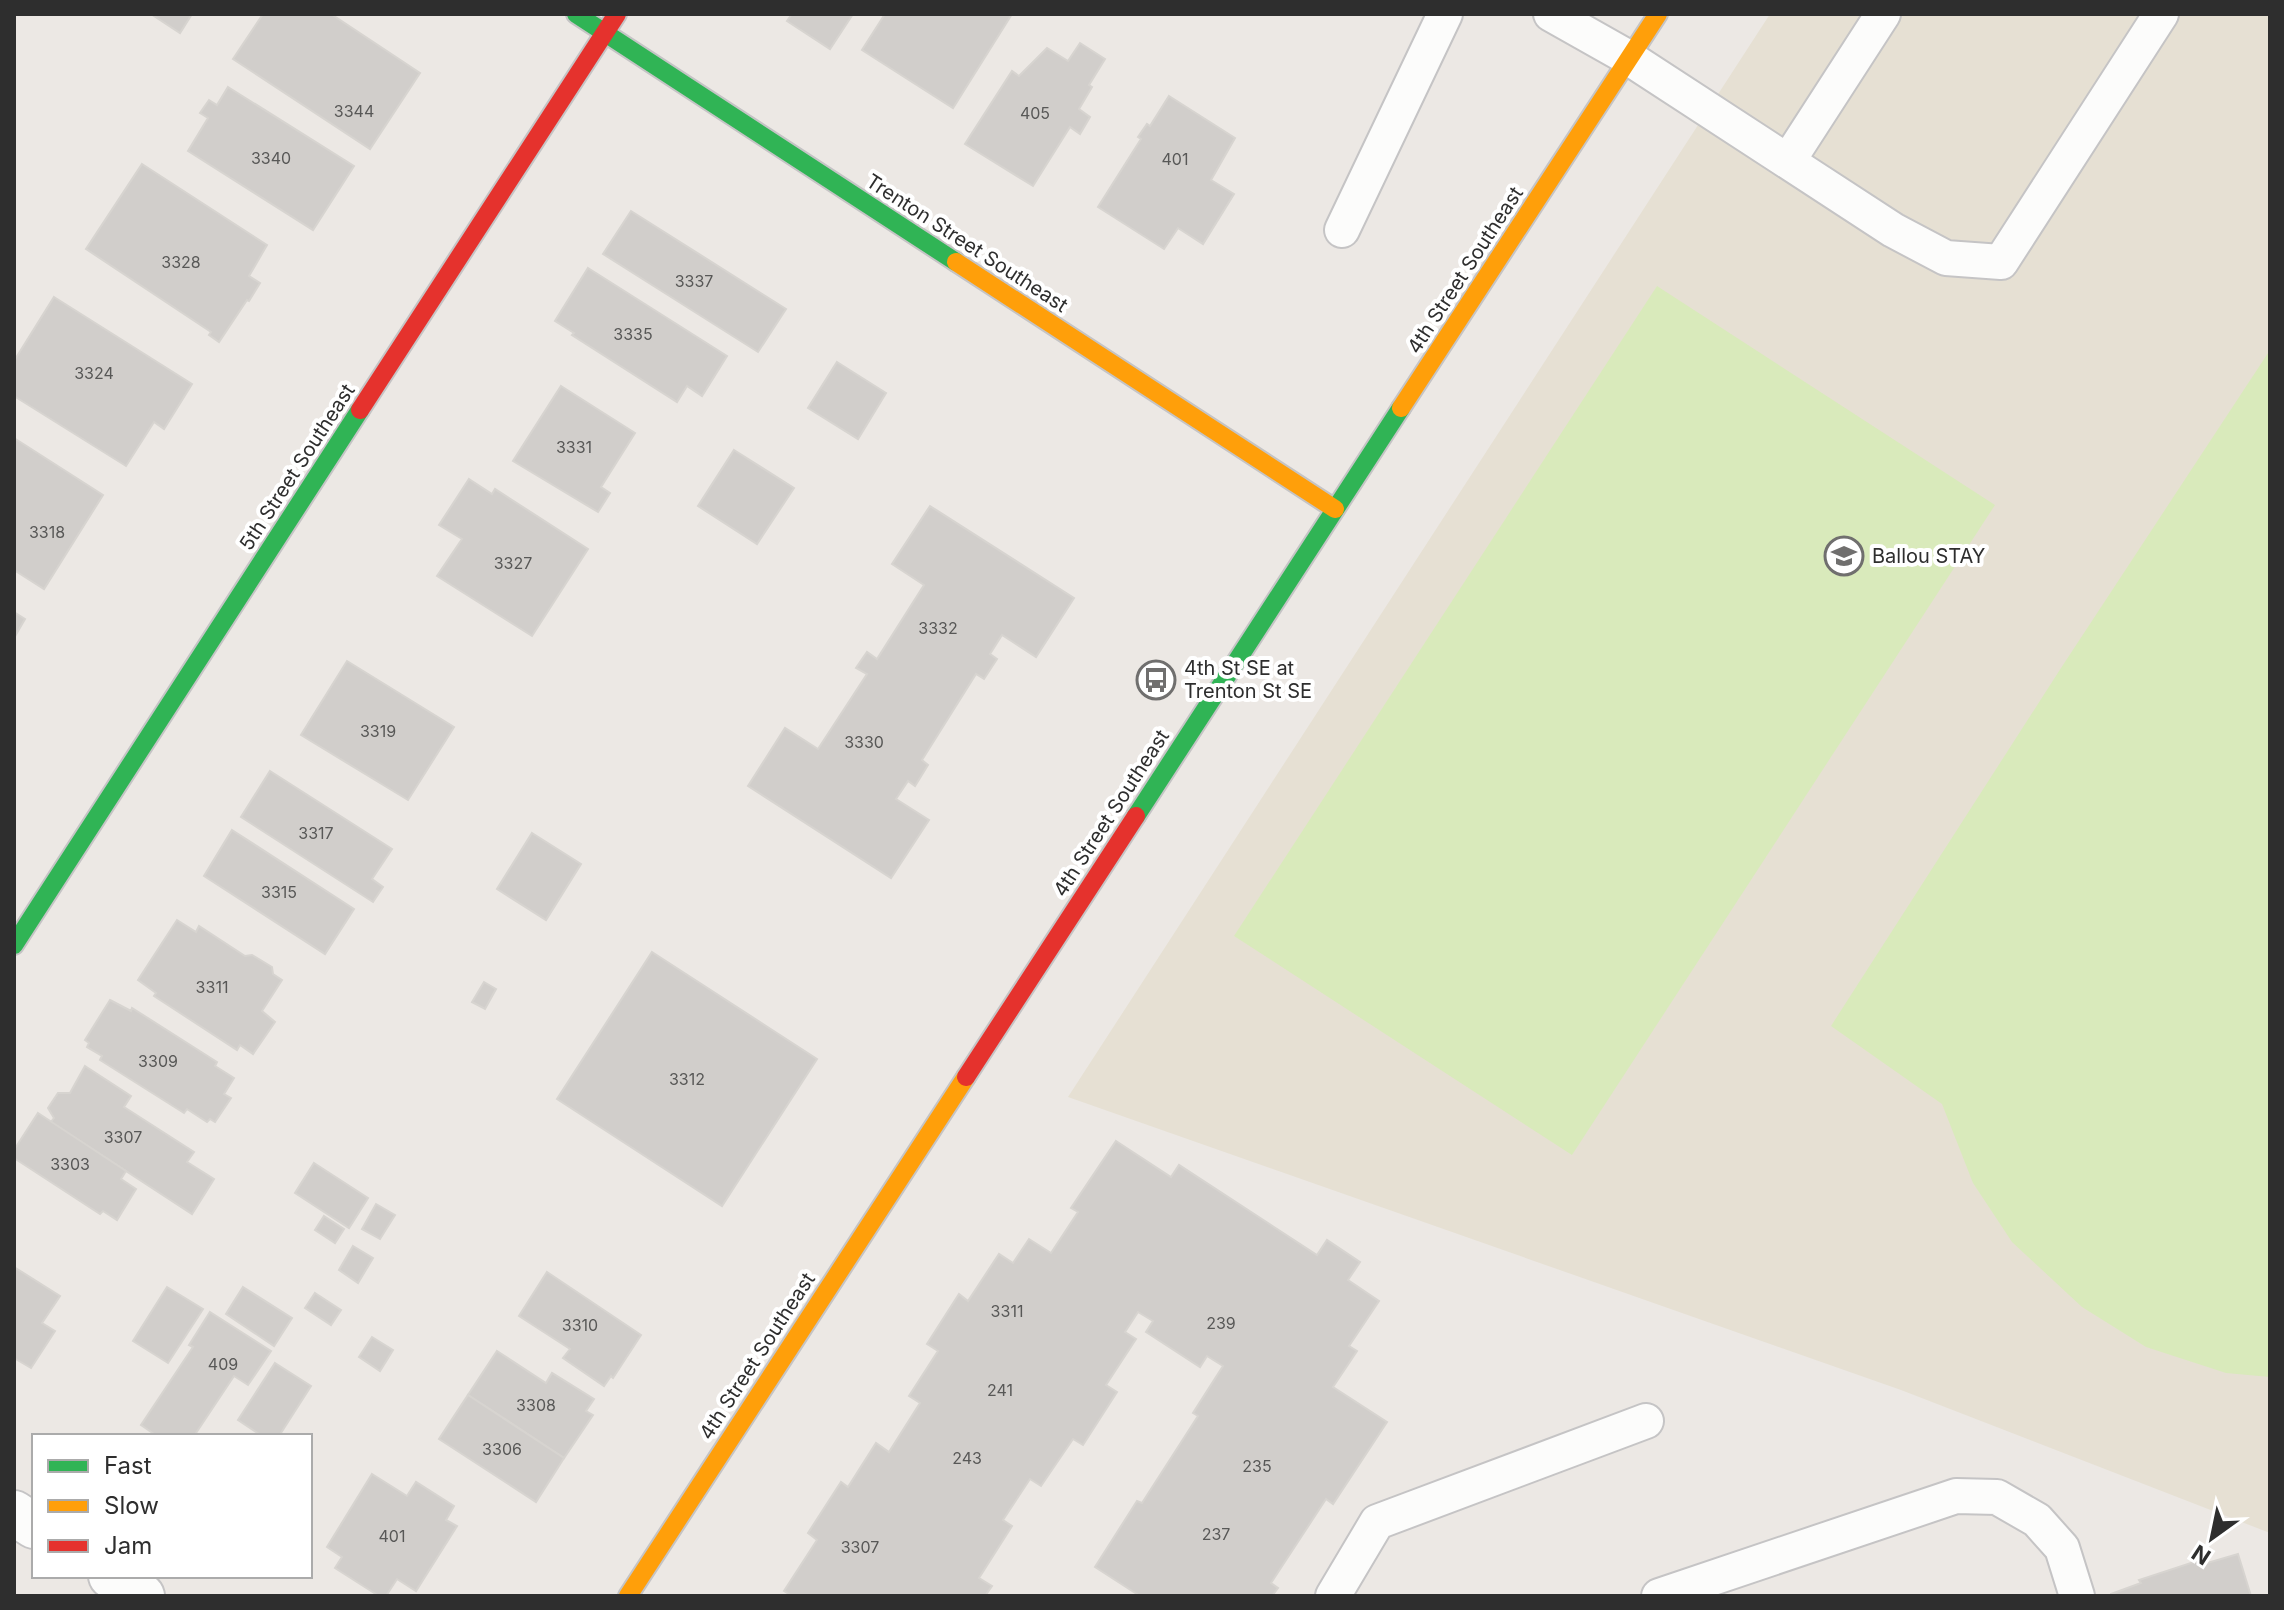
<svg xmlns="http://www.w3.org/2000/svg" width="2284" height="1610" font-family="Inter,sans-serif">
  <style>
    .education { fill: #e6e0d3 }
    .pitch { fill: #d9eabb }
    .building { fill: #d1cecb; stroke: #d7d4d0; stroke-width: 2 }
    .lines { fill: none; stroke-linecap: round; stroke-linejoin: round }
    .lane-casing { stroke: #c5c4c5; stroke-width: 38 }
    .street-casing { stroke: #c5c4c5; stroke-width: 48 }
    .fast-casing { stroke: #c5c4c5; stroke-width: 22 }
    .slow-casing { stroke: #c5c4c5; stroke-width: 22 }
    .jam-casing { stroke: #c5c4c5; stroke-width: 22 }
    .lane { stroke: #fcfcfb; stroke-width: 34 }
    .street { stroke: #fcfcfb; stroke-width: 44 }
    .fast { stroke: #30b455; stroke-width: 18 }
    .slow { stroke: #ff9f0a; stroke-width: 18 }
    .jam { stroke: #e5322d; stroke-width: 18 }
    .labels { text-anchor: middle; stroke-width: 8; stroke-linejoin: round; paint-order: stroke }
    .number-label { font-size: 16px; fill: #585857 }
    .street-label { font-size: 20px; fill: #2e2e2e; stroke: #fff }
    .poi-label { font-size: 20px; fill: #2e2e2e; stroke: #fff; text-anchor: start }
  </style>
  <rect width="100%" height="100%" fill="#ece8e4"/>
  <path class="education" d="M 1770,14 L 2270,14 L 2270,1533 L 1901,1390 L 1068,1097 Z"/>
  <g class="pitch">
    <path d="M 1657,286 L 1995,505 L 1572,1155 L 1234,936 Z"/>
    <path d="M 2270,350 L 2270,1377 L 2226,1373 L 2146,1347 L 2082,1307 L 2012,1242 L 1973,1183 L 1942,1104 L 1831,1026 L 2061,668 Z"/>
  </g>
  <g class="building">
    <path d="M 151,14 L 192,14 L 180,33 Z"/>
    <path d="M 263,14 L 331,14 L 420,73 L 370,149 L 233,59 Z"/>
    <path d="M 792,14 L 853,14 L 830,49 L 787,21 Z"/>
    <path d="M 885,14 L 1012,14 L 953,108 L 862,50 Z"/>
    <path d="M 1080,43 L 1105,59 L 1089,85 L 1092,87 L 1079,109 L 1090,117 L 1080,134 L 1070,127 L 1033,186 L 965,144 L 1012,71 L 1019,76 L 1047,48 L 1068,61 Z"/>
    <path d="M 228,87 L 354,166 L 313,230 L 188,151 L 208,118 L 200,113 L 209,100 L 217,105 Z"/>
    <path d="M 1169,96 L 1235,138 L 1211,180 L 1234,194 L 1203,244 L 1178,228 L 1164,249 L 1098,207 L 1141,139 L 1138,137 L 1147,124 L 1150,126 Z"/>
    <path d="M 142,164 L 267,245 L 249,276 L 260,283 L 249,301 L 247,300 L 219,342 L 209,335 L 211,332 L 86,249 Z"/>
    <path d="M 631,211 L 786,309 L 758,352 L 603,254 Z"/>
    <path d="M 588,268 L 727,356 L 702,396 L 687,386 L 677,402 L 572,335 L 574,333 L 555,321 Z"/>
    <path d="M 54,297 L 192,384 L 164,429 L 154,422 L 126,466 L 14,396 L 14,361 Z"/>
    <path d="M 837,362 L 886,393 L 858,439 L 808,408 Z"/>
    <path d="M 561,386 L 635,433 L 601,487 L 610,493 L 598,512 L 513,461 Z"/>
    <path d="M 14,438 L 103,495 L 44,589 L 14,570 Z"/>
    <path d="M 734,450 L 794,488 L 757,544 L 698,506 Z"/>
    <path d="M 469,479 L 492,494 L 495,489 L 588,549 L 532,636 L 437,576 L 462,539 L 439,525 Z"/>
    <path d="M 930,506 L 1074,598 L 1036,657 L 1002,635 L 990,654 L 997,659 L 984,679 L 976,674 L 922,760 L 928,765 L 915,786 L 908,781 L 896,799 L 929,820 L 891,878 L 748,786 L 785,728 L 818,749 L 835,723 L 867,674 L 856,668 L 867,652 L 877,659 L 924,585 L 892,564 Z"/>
    <path d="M 14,612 L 25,619 L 14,638 Z"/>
    <path d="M 347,661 L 454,727 L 408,800 L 301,735 Z"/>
    <path d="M 270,771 L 392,849 L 372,879 L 383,887 L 373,902 L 241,817 Z"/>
    <path d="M 232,830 L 354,909 L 325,954 L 204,876 Z"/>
    <path d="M 532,833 L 581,864 L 546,920 L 497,889 Z"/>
    <path d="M 177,920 L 196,932 L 199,926 L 245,956 L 252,955 L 272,967 L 273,974 L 282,980 L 262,1011 L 275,1022 L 253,1054 L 240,1045 L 237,1050 L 154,996 L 156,993 L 138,980 Z"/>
    <path d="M 652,952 L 817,1059 L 722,1206 L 557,1099 Z"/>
    <path d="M 484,982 L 496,989 L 485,1009 L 472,1002 Z"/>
    <path d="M 110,1000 L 131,1011 L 132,1008 L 217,1062 L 215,1066 L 234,1078 L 224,1094 L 231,1098 L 215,1122 L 210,1119 L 207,1122 L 187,1109 L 184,1113 L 100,1060 L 102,1056 L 87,1047 L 89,1043 L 85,1040 Z"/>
    <path d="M 85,1066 L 131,1096 L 124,1107 L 194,1152 L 187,1162 L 214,1179 L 192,1214 L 51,1122 L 54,1118 L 48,1108 L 58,1093 L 70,1093 Z"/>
    <path d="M 38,1113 L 126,1171 L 121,1179 L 136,1189 L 117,1220 L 103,1211 L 100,1214 L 14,1158 L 14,1150 Z"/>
    <path d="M 1116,1141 L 1171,1177 L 1179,1165 L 1317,1255 L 1327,1240 L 1360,1262 L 1348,1280 L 1379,1301 L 1349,1346 L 1357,1351 L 1333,1387 L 1387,1422 L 1333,1504 L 1326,1499 L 1271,1583 L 1278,1588 L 1272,1596 L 1140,1596 L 1095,1567 L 1137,1501 L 1142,1503 L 1198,1416 L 1193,1413 L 1223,1366 L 1207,1356 L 1200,1367 L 1146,1332 L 1153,1321 L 1138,1312 L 1125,1332 L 1136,1339 L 1106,1385 L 1117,1392 L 1083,1445 L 1073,1439 L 1041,1486 L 1030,1479 L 1003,1520 L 1012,1526 L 979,1578 L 992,1586 L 985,1596 L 792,1596 L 784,1591 L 817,1540 L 808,1533 L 841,1482 L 848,1487 L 876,1443 L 889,1452 L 920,1403 L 909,1396 L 938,1351 L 927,1344 L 959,1294 L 968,1301 L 999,1254 L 1013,1263 L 1029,1239 L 1051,1253 L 1078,1212 L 1071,1208 Z"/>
    <path d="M 314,1163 L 368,1198 L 349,1228 L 295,1193 Z"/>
    <path d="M 376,1204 L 395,1215 L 380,1239 L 362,1229 Z"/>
    <path d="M 324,1216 L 344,1229 L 335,1243 L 315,1230 Z"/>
    <path d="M 353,1246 L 373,1258 L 358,1283 L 339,1270 Z"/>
    <path d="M 14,1267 L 60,1296 L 42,1323 L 55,1331 L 31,1368 L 14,1358 Z"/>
    <path d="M 547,1272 L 641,1335 L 613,1378 L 611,1376 L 604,1386 L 563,1358 L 570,1349 L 519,1316 Z"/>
    <path d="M 167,1287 L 203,1309 L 168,1363 L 133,1341 Z"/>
    <path d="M 243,1287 L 292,1318 L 274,1346 L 226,1314 Z"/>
    <path d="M 315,1293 L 341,1310 L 331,1325 L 305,1308 Z"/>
    <path d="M 210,1312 L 271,1351 L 248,1385 L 234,1376 L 194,1436 L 157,1436 L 141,1425 L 193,1347 L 189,1345 Z"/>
    <path d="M 372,1337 L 393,1350 L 380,1371 L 359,1357 Z"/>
    <path d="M 497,1351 L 546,1383 L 552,1373 L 594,1399 L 586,1411 L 593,1415 L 564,1458 L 468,1395 Z"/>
    <path d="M 275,1363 L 311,1386 L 279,1436 L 262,1436 L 238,1420 Z"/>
    <path d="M 468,1395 L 564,1458 L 536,1502 L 439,1439 Z"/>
    <path d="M 372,1474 L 407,1496 L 416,1482 L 454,1506 L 446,1520 L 457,1526 L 416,1591 L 397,1579 L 386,1596 L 379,1596 L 335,1568 L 342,1557 L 327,1547 Z"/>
    <path d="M 2238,1554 L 2251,1596 L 2111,1596 L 2111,1594 L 2141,1583 L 2139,1580 L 2203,1559 L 2204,1564 Z"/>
  </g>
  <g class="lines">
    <g class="lane-casing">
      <g id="lane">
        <path d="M 1551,14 L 1629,58 L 1893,230 L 1946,258 L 2001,262 L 2161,14"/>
        <path d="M 1788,161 L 1883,14"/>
        <path d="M 1342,230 L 1445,14"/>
        <path d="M 1333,1596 L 1377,1522 L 1646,1421"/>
        <path d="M 1659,1596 L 1956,1496 L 1997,1497 L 2037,1520 L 2062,1548 L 2077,1596"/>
      </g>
    </g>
    <g class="street-casing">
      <g id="street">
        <path d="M 14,1513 L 34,1526"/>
        <path d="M 111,1576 L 142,1596"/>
      </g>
    </g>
    <g class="fast-casing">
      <g id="fast">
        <path d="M 576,14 L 956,262"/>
        <path d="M 1136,816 L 1401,408"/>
        <path d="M 14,945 L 360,410"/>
      </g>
    </g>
    <g class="slow-casing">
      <g id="slow">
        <path d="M 956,262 L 1335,509"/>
        <path d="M 1401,408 L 1658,14"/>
        <path d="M 628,1596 L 966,1077"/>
      </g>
    </g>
    <g class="jam-casing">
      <g id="jam">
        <path d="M 360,410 L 617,14"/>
        <path d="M 966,1077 L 1136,816"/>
      </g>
    </g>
    <use href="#lane" class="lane"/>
    <use href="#street" class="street"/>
    <use href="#fast" class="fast"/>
    <use href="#slow" class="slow"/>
    <use href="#jam" class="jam"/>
  </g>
  <defs>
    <g id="school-ring" transform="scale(2)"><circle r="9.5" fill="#fff" stroke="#706f6e" stroke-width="1.5"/><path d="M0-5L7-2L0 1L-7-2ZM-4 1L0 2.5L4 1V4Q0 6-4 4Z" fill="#706f6e"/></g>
    <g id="bus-ring" transform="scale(2)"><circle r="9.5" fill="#fff" stroke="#706f6e" stroke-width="1.5"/><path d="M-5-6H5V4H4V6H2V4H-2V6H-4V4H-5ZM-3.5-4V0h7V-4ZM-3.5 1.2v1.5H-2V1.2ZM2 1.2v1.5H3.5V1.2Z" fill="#706f6e"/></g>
  </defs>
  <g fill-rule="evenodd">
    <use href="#school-ring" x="1844" y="556"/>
    <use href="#bus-ring" x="1156" y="680"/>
  </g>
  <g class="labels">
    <g class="number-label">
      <text x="354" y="117">3344</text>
      <text x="1035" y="119">405</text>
      <text x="271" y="164">3340</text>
      <text x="1175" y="165">401</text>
      <text x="181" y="268">3328</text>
      <text x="694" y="287">3337</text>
      <text x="633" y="340">3335</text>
      <text x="94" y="379">3324</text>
      <text x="574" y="453">3331</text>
      <text x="47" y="538">3318</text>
      <text x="513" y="569">3327</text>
      <text x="938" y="634">3332</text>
      <text x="378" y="737">3319</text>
      <text x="864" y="748">3330</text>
      <text x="316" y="839">3317</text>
      <text x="279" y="898">3315</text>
      <text x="212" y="993">3311</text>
      <text x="158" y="1067">3309</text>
      <text x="687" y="1085">3312</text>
      <text x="123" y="1143">3307</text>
      <text x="70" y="1170">3303</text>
      <text x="1007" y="1317">3311</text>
      <text x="1221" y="1329">239</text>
      <text x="580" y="1331">3310</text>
      <text x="223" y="1370">409</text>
      <text x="1000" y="1396">241</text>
      <text x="536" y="1411">3308</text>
      <text x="502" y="1455">3306</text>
      <text x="967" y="1464">243</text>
      <text x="1257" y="1472">235</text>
      <text x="1216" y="1540">237</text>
      <text x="392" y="1542">401</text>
      <text x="860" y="1553">3307</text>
    </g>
    <g class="street-label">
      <text transform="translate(967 243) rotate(33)" y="7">Trenton Street Southeast</text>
      <text transform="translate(1465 270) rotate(-57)" y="7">4th Street Southeast</text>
      <text transform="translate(297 467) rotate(-57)" y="7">5th Street Southeast</text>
      <text transform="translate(1111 813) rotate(-57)" y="7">4th Street Southeast</text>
      <text transform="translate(757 1356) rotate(-57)" y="7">4th Street Southeast</text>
    </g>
    <g class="poi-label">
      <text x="1872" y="563">Ballou STAY</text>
      <text x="1184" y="675">4th St SE at<tspan x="1184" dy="23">Trenton St SE</tspan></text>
    </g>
  </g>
  <rect width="2284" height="1610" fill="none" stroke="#2e2e2e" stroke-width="32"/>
  <rect x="32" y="1434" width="280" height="144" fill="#ffffff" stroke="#ababab" stroke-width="2"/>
  <rect x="48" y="1460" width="40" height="12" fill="#30b455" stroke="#ababab" stroke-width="2"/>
  <text x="104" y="1474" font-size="24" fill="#2e2e2e">Fast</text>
  <rect x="48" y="1500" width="40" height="12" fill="#ff9f0a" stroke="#ababab" stroke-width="2"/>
  <text x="104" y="1514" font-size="24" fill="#2e2e2e">Slow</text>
  <rect x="48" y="1540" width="40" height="12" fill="#e5322d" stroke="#ababab" stroke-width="2"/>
  <text x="104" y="1554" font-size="24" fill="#2e2e2e">Jam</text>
  <g transform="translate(2212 1538) rotate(213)" stroke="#ffffff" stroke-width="6" paint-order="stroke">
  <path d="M0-6L14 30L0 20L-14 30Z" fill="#2e2e2e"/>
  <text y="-12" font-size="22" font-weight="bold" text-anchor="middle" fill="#2e2e2e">N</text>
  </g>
</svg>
